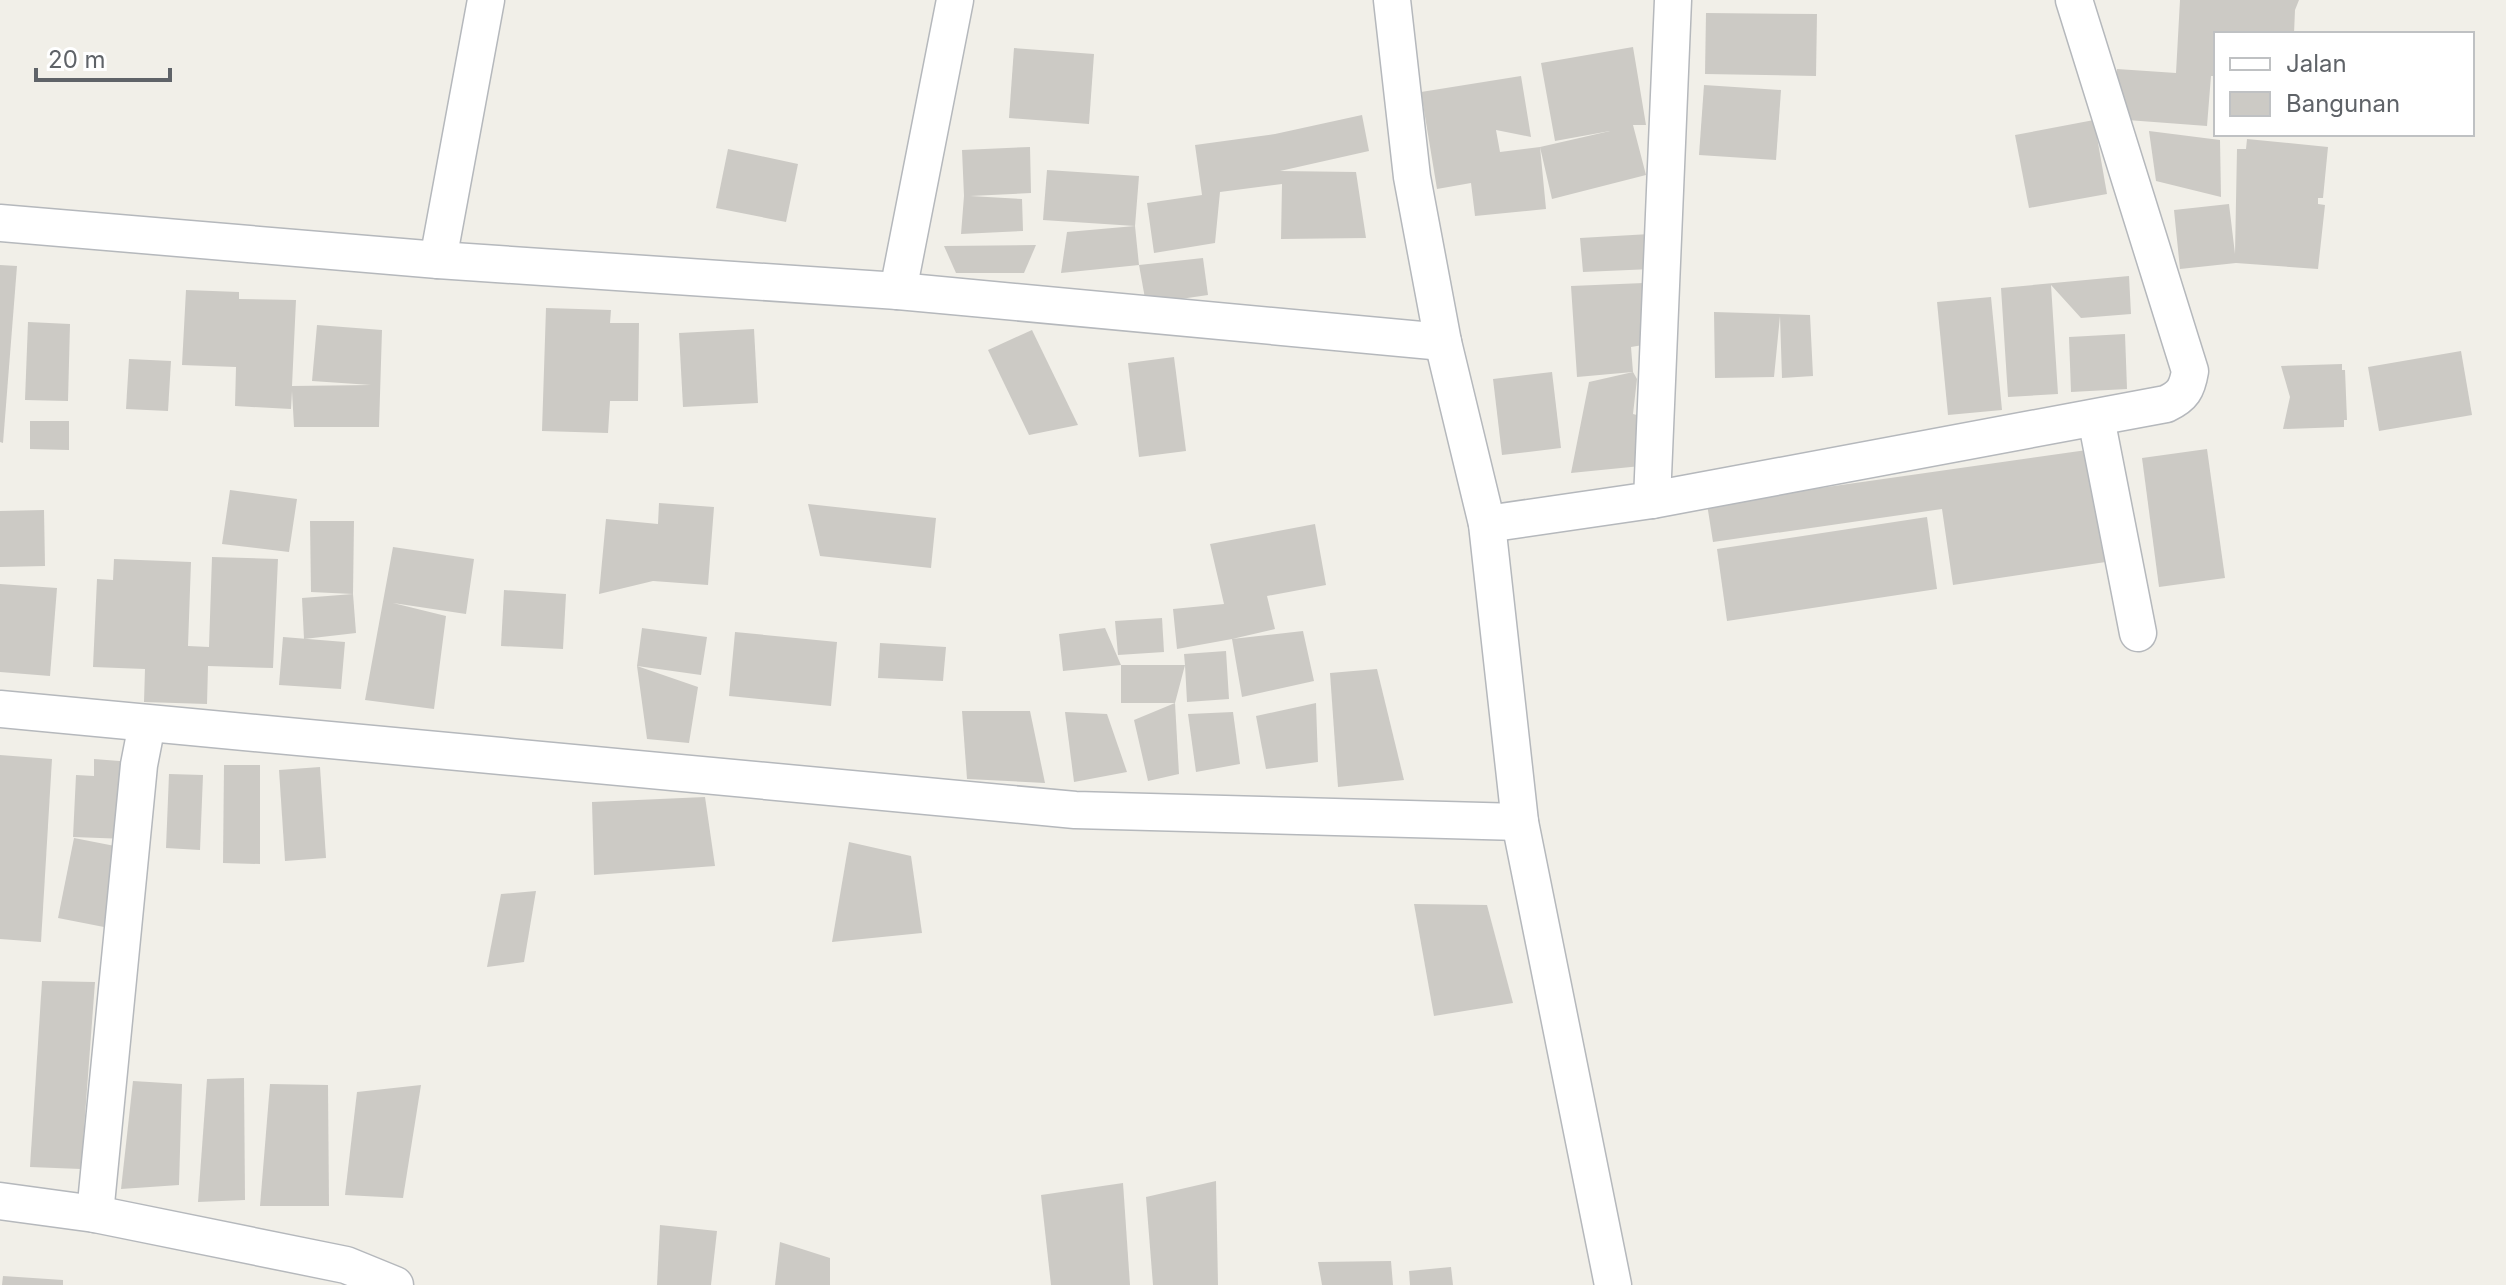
<svg xmlns="http://www.w3.org/2000/svg" width="2506" height="1285" font-family="Inter,sans-serif">
  <style>
    .building { fill: #cccac5 }
    .lines { fill: none; stroke-linecap: round; stroke-linejoin: round }
    .minor-casing { stroke: #b5b8bc; stroke-width: 39 }
    .minor { stroke: #fff; stroke-width: 36 }
  </style>
  <rect width="100%" height="100%" fill="#f1efe8"/>
  <g class="building">
    <path d="M 2180,0 L 2299,0 L 2295,10 L 2294,34 L 2216,34 L 2216,76 L 2211,76 L 2207,126 L 2114,119 L 2117,69 L 2176,73 Z"/>
    <path d="M 1706,13 L 1817,14 L 1816,76 L 1705,74 Z"/>
    <path d="M 1633,47 L 1646,125 L 1633,125 L 1646,175 L 1552,199 L 1540,147 L 1546,209 L 1475,216 L 1471,183 L 1437,189 L 1421,92 L 1521,76 L 1531,137 L 1496,130 L 1500,152 L 1540,147 L 1610,131 L 1555,141 L 1541,63 Z"/>
    <path d="M 1014,48 L 1094,54 L 1089,124 L 1009,118 Z"/>
    <path d="M 1704,85 L 1781,90 L 1776,160 L 1699,155 Z"/>
    <path d="M 1362,115 L 1369,151 L 1280,171 L 1356,172 L 1366,238 L 1281,239 L 1282,184 L 1220,192 L 1215,243 L 1154,253 L 1147,203 L 1202,195 L 1195,145 L 1275,134 Z"/>
    <path d="M 2094,120 L 2107,194 L 2029,208 L 2015,135 Z"/>
    <path d="M 2149,131 L 2220,140 L 2221,197 L 2156,181 Z"/>
    <path d="M 2247,139 L 2328,147 L 2323,198 L 2318,198 L 2318,204 L 2325,205 L 2318,269 L 2236,263 L 2180,269 L 2174,210 L 2229,204 L 2235,254 L 2237,149 L 2246,149 Z"/>
    <path d="M 1030,147 L 1031,193 L 970,196 L 1022,199 L 1023,231 L 961,234 L 964,196 L 962,150 Z"/>
    <path d="M 728,149 L 798,164 L 786,222 L 716,208 Z"/>
    <path d="M 1047,170 L 1139,176 L 1135,226 L 1043,220 Z"/>
    <path d="M 1135,226 L 1139,265 L 1061,273 L 1067,232 Z"/>
    <path d="M 1650,234 L 1652,269 L 1583,272 L 1580,238 Z"/>
    <path d="M 1036,245 L 1024,273 L 956,273 L 944,246 Z"/>
    <path d="M 1203,258 L 1208,295 L 1146,304 L 1139,265 Z"/>
    <path d="M 0,265 L 17,266 L 3,443 L 0,442 Z"/>
    <path d="M 2129,276 L 2131,314 L 2081,318 L 2051,285 L 2058,394 L 2008,397 L 2001,288 Z"/>
    <path d="M 1644,283 L 1643,345 L 1631,347 L 1633,372 L 1577,377 L 1571,286 Z"/>
    <path d="M 186,290 L 239,292 L 239,299 L 296,300 L 292,386 L 371,385 L 312,381 L 317,325 L 382,330 L 379,427 L 294,427 L 292,391 L 291,409 L 235,406 L 236,367 L 182,365 Z"/>
    <path d="M 1991,297 L 2002,410 L 1948,415 L 1937,302 Z"/>
    <path d="M 546,308 L 611,310 L 610,323 L 639,323 L 638,401 L 610,401 L 608,433 L 542,431 Z"/>
    <path d="M 1714,312 L 1810,315 L 1813,376 L 1782,378 L 1780,316 L 1774,377 L 1715,378 Z"/>
    <path d="M 28,322 L 70,324 L 68,401 L 25,400 Z"/>
    <path d="M 754,329 L 758,403 L 683,407 L 679,333 Z"/>
    <path d="M 1032,330 L 1078,425 L 1029,435 L 988,350 Z"/>
    <path d="M 2125,334 L 2127,389 L 2071,392 L 2069,337 Z"/>
    <path d="M 2461,351 L 2472,415 L 2379,431 L 2368,367 Z"/>
    <path d="M 1174,357 L 1186,451 L 1139,457 L 1128,363 Z"/>
    <path d="M 129,359 L 171,361 L 168,411 L 126,409 Z"/>
    <path d="M 2342,364 L 2342,370 L 2345,370 L 2347,420 L 2344,420 L 2344,427 L 2283,429 L 2290,397 L 2281,366 Z"/>
    <path d="M 1552,372 L 1561,448 L 1502,455 L 1493,379 Z"/>
    <path d="M 1633,372 L 1637,379 L 1633,414 L 1645,417 L 1641,466 L 1571,473 L 1589,382 Z"/>
    <path d="M 30,421 L 69,421 L 69,450 L 30,449 Z"/>
    <path d="M 2101,448 L 2119,560 L 1953,585 L 1942,509 L 1713,542 L 1707,504 Z"/>
    <path d="M 2207,449 L 2225,578 L 2159,587 L 2142,458 Z"/>
    <path d="M 230,490 L 297,499 L 289,552 L 222,544 Z"/>
    <path d="M 659,503 L 714,507 L 708,585 L 653,581 L 599,594 L 606,519 L 658,524 Z"/>
    <path d="M 808,504 L 936,518 L 931,568 L 820,556 Z"/>
    <path d="M 44,510 L 45,566 L 0,567 L 0,511 Z"/>
    <path d="M 1927,517 L 1937,589 L 1727,621 L 1717,549 Z"/>
    <path d="M 310,521 L 354,521 L 353,594 L 311,592 Z"/>
    <path d="M 1315,524 L 1326,585 L 1267,596 L 1275,629 L 1232,639 L 1303,631 L 1314,681 L 1242,697 L 1232,639 L 1177,649 L 1173,609 L 1224,604 L 1210,544 Z"/>
    <path d="M 393,547 L 474,559 L 466,614 L 393,603 L 446,616 L 434,709 L 365,700 Z"/>
    <path d="M 212,557 L 278,559 L 273,668 L 208,666 L 207,704 L 144,702 L 145,669 L 93,667 L 97,579 L 113,580 L 114,559 L 191,562 L 188,646 L 209,647 Z"/>
    <path d="M 0,584 L 57,588 L 50,676 L 0,672 Z"/>
    <path d="M 504,590 L 566,594 L 563,649 L 501,646 Z"/>
    <path d="M 353,594 L 356,633 L 304,639 L 302,598 Z"/>
    <path d="M 1162,618 L 1164,652 L 1118,655 L 1115,621 Z"/>
    <path d="M 642,628 L 707,637 L 701,675 L 637,666 L 698,687 L 689,743 L 647,739 L 637,666 Z"/>
    <path d="M 1105,628 L 1121,665 L 1063,671 L 1059,634 Z"/>
    <path d="M 735,632 L 837,642 L 831,706 L 729,696 Z"/>
    <path d="M 283,637 L 345,642 L 341,689 L 279,685 Z"/>
    <path d="M 880,643 L 946,647 L 943,681 L 878,678 Z"/>
    <path d="M 1226,651 L 1229,699 L 1187,702 L 1185,665 L 1175,703 L 1121,703 L 1121,665 L 1185,665 L 1184,654 Z"/>
    <path d="M 1377,669 L 1404,780 L 1338,787 L 1330,673 Z"/>
    <path d="M 1175,703 L 1179,774 L 1148,781 L 1134,720 Z"/>
    <path d="M 1316,703 L 1318,762 L 1266,769 L 1256,716 Z"/>
    <path d="M 962,711 L 1030,711 L 1045,783 L 967,779 Z"/>
    <path d="M 1065,712 L 1107,714 L 1127,772 L 1074,782 Z"/>
    <path d="M 1233,712 L 1240,764 L 1196,772 L 1188,714 Z"/>
    <path d="M 0,755 L 52,759 L 41,942 L 0,939 Z"/>
    <path d="M 94,759 L 132,762 L 127,839 L 73,837 L 76,775 L 94,776 Z"/>
    <path d="M 224,765 L 260,765 L 260,864 L 223,863 Z"/>
    <path d="M 320,767 L 326,858 L 285,861 L 279,770 Z"/>
    <path d="M 169,774 L 203,775 L 200,850 L 166,848 Z"/>
    <path d="M 705,797 L 715,866 L 594,875 L 592,802 Z"/>
    <path d="M 74,838 L 120,847 L 104,927 L 58,918 Z"/>
    <path d="M 849,842 L 911,856 L 922,933 L 832,942 Z"/>
    <path d="M 536,891 L 524,962 L 487,967 L 501,894 Z"/>
    <path d="M 1414,904 L 1487,905 L 1513,1003 L 1434,1016 Z"/>
    <path d="M 42,981 L 95,982 L 81,1169 L 30,1167 Z"/>
    <path d="M 244,1078 L 245,1200 L 198,1202 L 207,1079 Z"/>
    <path d="M 133,1081 L 182,1084 L 179,1185 L 121,1189 Z"/>
    <path d="M 270,1084 L 328,1085 L 329,1206 L 260,1206 Z"/>
    <path d="M 421,1085 L 403,1198 L 345,1195 L 357,1092 Z"/>
    <path d="M 1216,1181 L 1218,1285 L 1153,1285 L 1146,1197 Z"/>
    <path d="M 1123,1183 L 1130,1285 L 1051,1285 L 1041,1195 Z"/>
    <path d="M 660,1225 L 717,1231 L 711,1285 L 657,1285 Z"/>
    <path d="M 780,1242 L 830,1258 L 830,1285 L 775,1285 Z"/>
    <path d="M 1391,1261 L 1393,1285 L 1322,1285 L 1318,1262 Z"/>
    <path d="M 1451,1267 L 1453,1285 L 1410,1285 L 1409,1271 Z"/>
    <path d="M 3,1276 L 63,1280 L 63,1285 L 2,1285 Z"/>
  </g>
  <g class="lines">
    <g class="minor-casing">
      <g id="minor">
        <path d="M 1392,0 L 1412,177 L 1443,342 L 1487,524 L 1520,822 L 1613,1285"/>
        <path d="M 0,223 L 438,260 L 898,291 L 1443,342"/>
        <path d="M 438,260 L 486,0"/>
        <path d="M 898,291 L 955,0"/>
        <path d="M 2096,418 L 2138,633"/>
        <path d="M 1652,500 L 2166,404 C 2183,396 2187,389 2190,371 L 2074,0"/>
        <path d="M 1487,524 L 1652,500 L 1673,0"/>
        <path d="M 0,709 L 1075,810 L 1520,822"/>
        <path d="M 0,1201 L 95,1214 L 346,1265 L 395,1285"/>
        <path d="M 95,1214 L 139,765 L 147,724"/>
      </g>
    </g>
    <use href="#minor" class="minor"/>
  </g>
  <rect x="2214" y="32" width="260" height="104" fill="#ffffff" stroke="#bfc1c3" stroke-width="2"/>
  <rect x="2230" y="58" width="40" height="12" fill="#ffffff" stroke="#bfc1c3" stroke-width="2"/>
  <text x="2286" y="72" font-size="24" fill="#5f6368">Jalan</text>
  <rect x="2230" y="92" width="40" height="24" fill="#cccac5" stroke="#bfc1c3" stroke-width="2"/>
  <text x="2286" y="112" font-size="24" fill="#5f6368">Bangunan</text>
  <path d="M36 68v12h134v-12" fill="none" stroke="#5f6368" stroke-width="4"/>
  <text x="48" y="68" font-size="24" fill="#5f6368" stroke="#ffffff" stroke-width="6" paint-order="stroke">20 m</text>
</svg>
